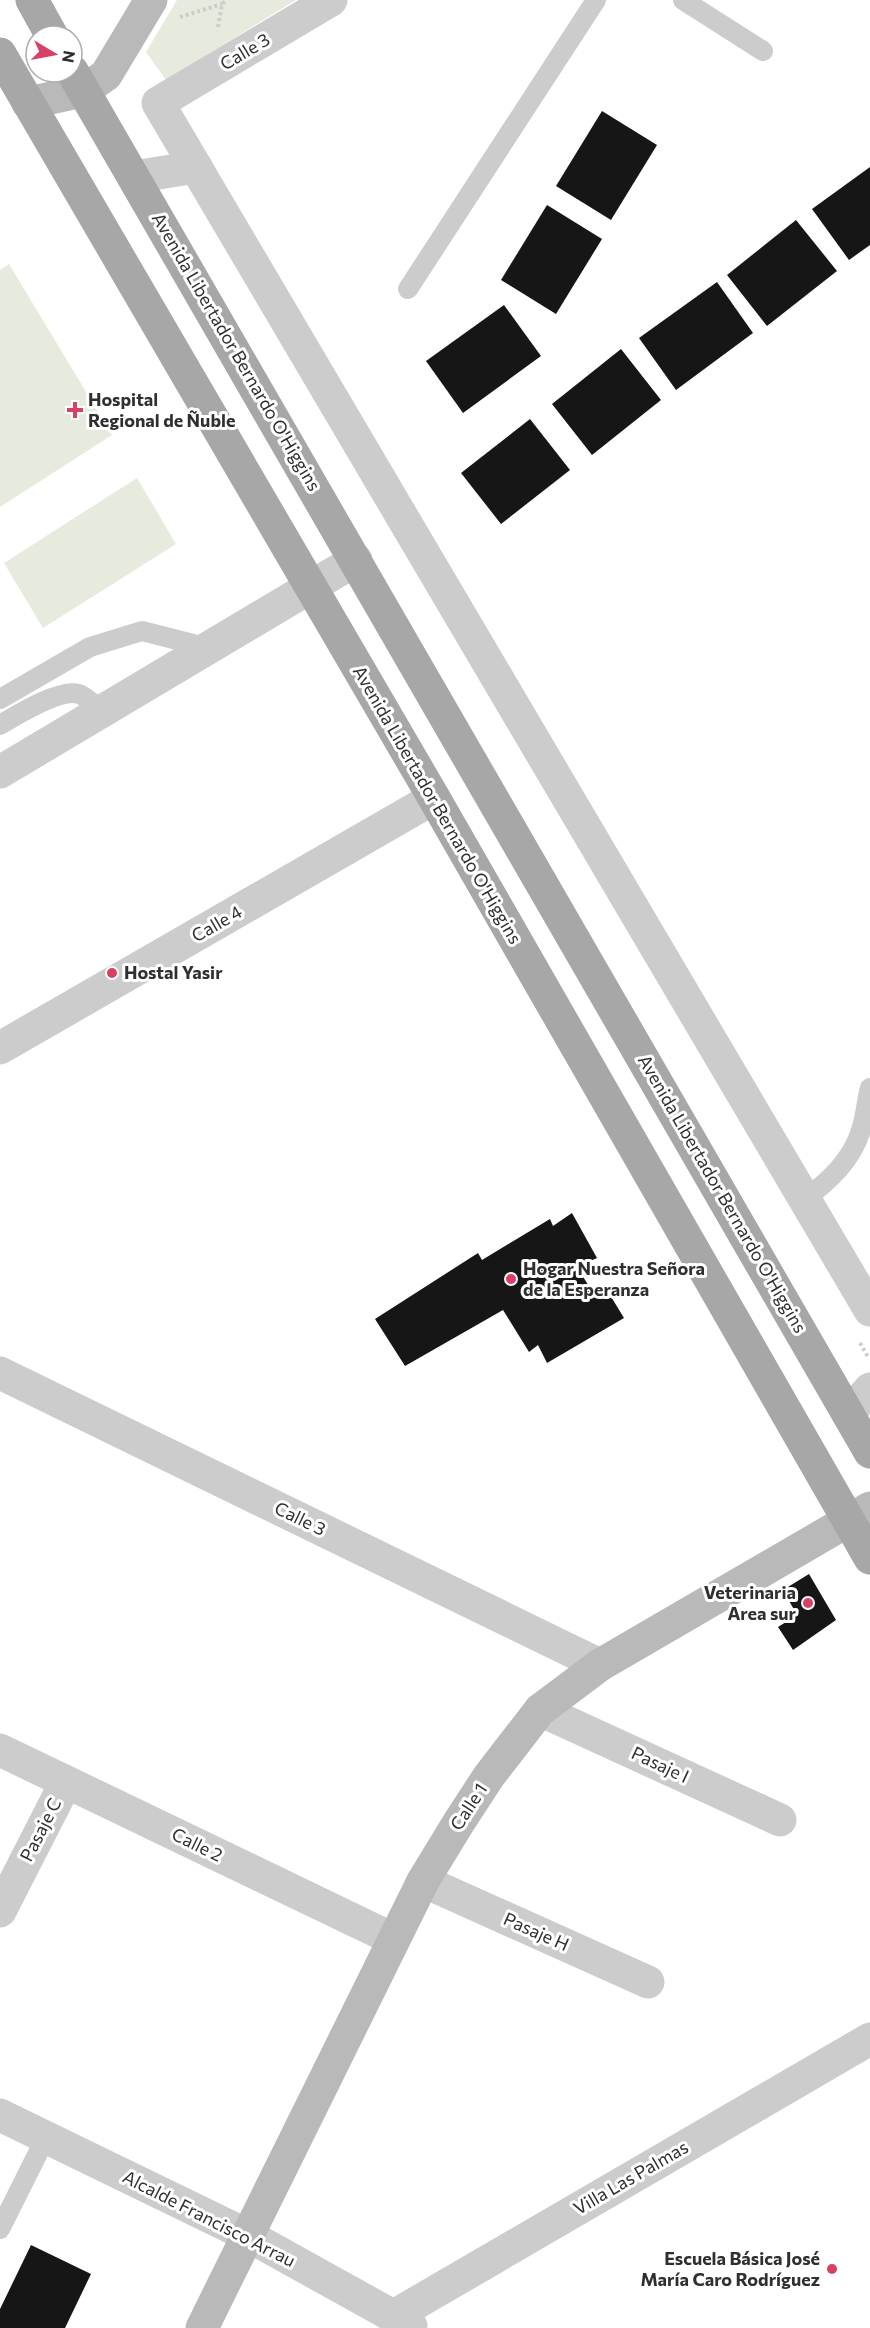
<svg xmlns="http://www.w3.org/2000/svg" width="870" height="2328" font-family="Commissioner,sans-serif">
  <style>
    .green { fill: #e7ebde }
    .building { fill: #161616 }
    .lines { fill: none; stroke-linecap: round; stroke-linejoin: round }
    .path { stroke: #ccc; stroke-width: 4; stroke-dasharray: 3 3; stroke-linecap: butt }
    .lane { stroke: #ccc; stroke-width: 20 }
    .street { stroke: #ccc; stroke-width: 33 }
    .secondary { stroke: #b9b9b9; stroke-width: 33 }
    .primary { stroke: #a7a7a7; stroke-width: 33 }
    .poi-dot { fill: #d74067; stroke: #fff; stroke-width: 2 }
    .labels { text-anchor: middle; stroke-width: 6; stroke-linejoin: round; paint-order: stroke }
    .street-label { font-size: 18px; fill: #2f2f2f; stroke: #fff }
    .poi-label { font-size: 18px; font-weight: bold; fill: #2f2f2f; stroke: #fff; text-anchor: start }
  </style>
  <rect width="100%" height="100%" fill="#fff"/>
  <g class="green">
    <path d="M 177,0 L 296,0 L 166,80 L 146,52 Z"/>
    <path d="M 9,264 L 112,435 L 0,507 L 0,270 Z"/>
    <path d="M 137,478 L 176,544 L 43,628 L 4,563 Z"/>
  </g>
  <g class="building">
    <path d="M 602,111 L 657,145 L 611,220 L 556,186 Z"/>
    <path d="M 870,167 L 870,245 L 849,260 L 812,209 Z"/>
    <path d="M 547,205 L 602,239 L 556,314 L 501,280 Z"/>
    <path d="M 796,220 L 837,271 L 767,326 L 727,275 Z"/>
    <path d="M 717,282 L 753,333 L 676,390 L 639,338 Z"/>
    <path d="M 504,305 L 541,356 L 463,413 L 426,361 Z"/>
    <path d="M 621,349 L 661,400 L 592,455 L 552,404 Z"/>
    <path d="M 530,419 L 570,470 L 501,524 L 461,473 Z"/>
    <path d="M 572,1213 L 597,1258 L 577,1267 L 595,1296 L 607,1290 L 624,1318 L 547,1363 L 538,1345 L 529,1352 L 503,1310 L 405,1366 L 375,1319 L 478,1253 L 482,1260 L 550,1219 L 553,1226 Z"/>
    <path d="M 809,1574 L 836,1620 L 793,1650 L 778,1627 L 797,1615 L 783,1590 Z"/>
    <path d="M 31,2245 L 91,2274 L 65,2328 L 0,2328 L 0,2309 Z"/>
  </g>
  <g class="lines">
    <g class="path">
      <path d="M 180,17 L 222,4"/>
      <path d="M 218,27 L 222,4 L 226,0"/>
      <path d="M 860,1343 L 868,1357"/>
    </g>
    <g class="lane">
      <path d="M 683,0 L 763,51"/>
      <path d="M 408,289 L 596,0"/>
      <path d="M 0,699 L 90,647 L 142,631 L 209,648"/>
      <path d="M 0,725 C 17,715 60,688 79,694 C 87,697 96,707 103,711"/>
      <path d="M 805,1199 C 829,1181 852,1160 861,1130 C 866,1116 866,1102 870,1088"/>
      <path d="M 0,2229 L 46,2137"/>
    </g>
    <g class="street">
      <path d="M 331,0 L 158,103 L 870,1310"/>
      <path d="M 134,177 L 196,167"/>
      <path d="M 0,772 L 356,560"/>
      <path d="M 0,1048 L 434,798"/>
      <path d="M 0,1373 L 600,1665"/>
      <path d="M 848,1414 L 870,1389"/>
      <path d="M 540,1710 L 780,1820"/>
      <path d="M 0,1750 L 393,1939"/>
      <path d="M 423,1881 L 648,1982"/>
      <path d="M 0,1911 L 66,1782"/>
      <path d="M 0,2115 L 247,2235 L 411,2326"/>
      <path d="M 392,2317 L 870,2039"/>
    </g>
    <g class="secondary">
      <path d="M 28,103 L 83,91 L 106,75 L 151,0"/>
      <path d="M 202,2328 L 423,1881 L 459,1822 L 489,1776 L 540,1710 L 600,1665 L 870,1508"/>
    </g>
    <g class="primary">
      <path d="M 32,0 L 52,36"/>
      <path d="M 0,54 L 434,798 L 870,1558"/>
      <path d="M 72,71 L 870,1452"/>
    </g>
  </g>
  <g class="poi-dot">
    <path d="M72 401h6v6h6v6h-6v6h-6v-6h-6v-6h6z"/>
    <circle cx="112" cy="973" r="6"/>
    <circle cx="511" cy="1279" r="6"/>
    <circle cx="808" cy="1603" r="6"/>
    <circle cx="832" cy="2269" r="6"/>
  </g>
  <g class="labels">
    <g class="street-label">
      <text transform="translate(245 52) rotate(-31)" y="6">Calle 3</text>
      <text transform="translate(236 352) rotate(60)" y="6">Avenida Libertador Bernardo O'Higgins</text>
      <text transform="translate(437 805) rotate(60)" y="6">Avenida Libertador Bernardo O'Higgins</text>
      <text transform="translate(217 924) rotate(-30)" y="6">Calle 4</text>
      <text transform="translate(722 1194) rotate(60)" y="6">Avenida Libertador Bernardo O'Higgins</text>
      <text transform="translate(300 1519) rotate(26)" y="6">Calle 3</text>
      <text transform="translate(660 1765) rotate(25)" y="6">Pasaje I</text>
      <text transform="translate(469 1807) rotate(-57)" y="6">Calle 1</text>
      <text transform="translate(41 1830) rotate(-63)" y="6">Pasaje C</text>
      <text transform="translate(197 1845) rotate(26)" y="6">Calle 2</text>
      <text transform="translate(536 1932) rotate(24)" y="6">Pasaje H</text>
      <text transform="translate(631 2178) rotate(-30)" y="6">Villa Las Palmas</text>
      <text transform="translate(209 2219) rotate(27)" y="6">Alcalde Francisco Arrau</text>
    </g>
    <g class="poi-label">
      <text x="88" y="406">Hospital<tspan x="88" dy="21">Regional de Ñuble</tspan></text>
      <text x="124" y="979">Hostal Yasir</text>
      <text x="523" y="1275">Hogar Nuestra Señora<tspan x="523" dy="21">de la Esperanza</tspan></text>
      <text x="796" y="1599" text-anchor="end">Veterinaria<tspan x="796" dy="21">Area sur</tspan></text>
      <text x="820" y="2265" text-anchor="end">Escuela Básica José<tspan x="820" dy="21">María Caro Rodríguez</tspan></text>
    </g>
  </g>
  <g transform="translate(54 54) rotate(100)"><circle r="28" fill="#ffffff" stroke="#acacac" stroke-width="1.5"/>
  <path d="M0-4.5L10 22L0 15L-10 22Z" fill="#d74067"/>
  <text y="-9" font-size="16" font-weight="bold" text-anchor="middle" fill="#2f2f2f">N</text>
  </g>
</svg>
